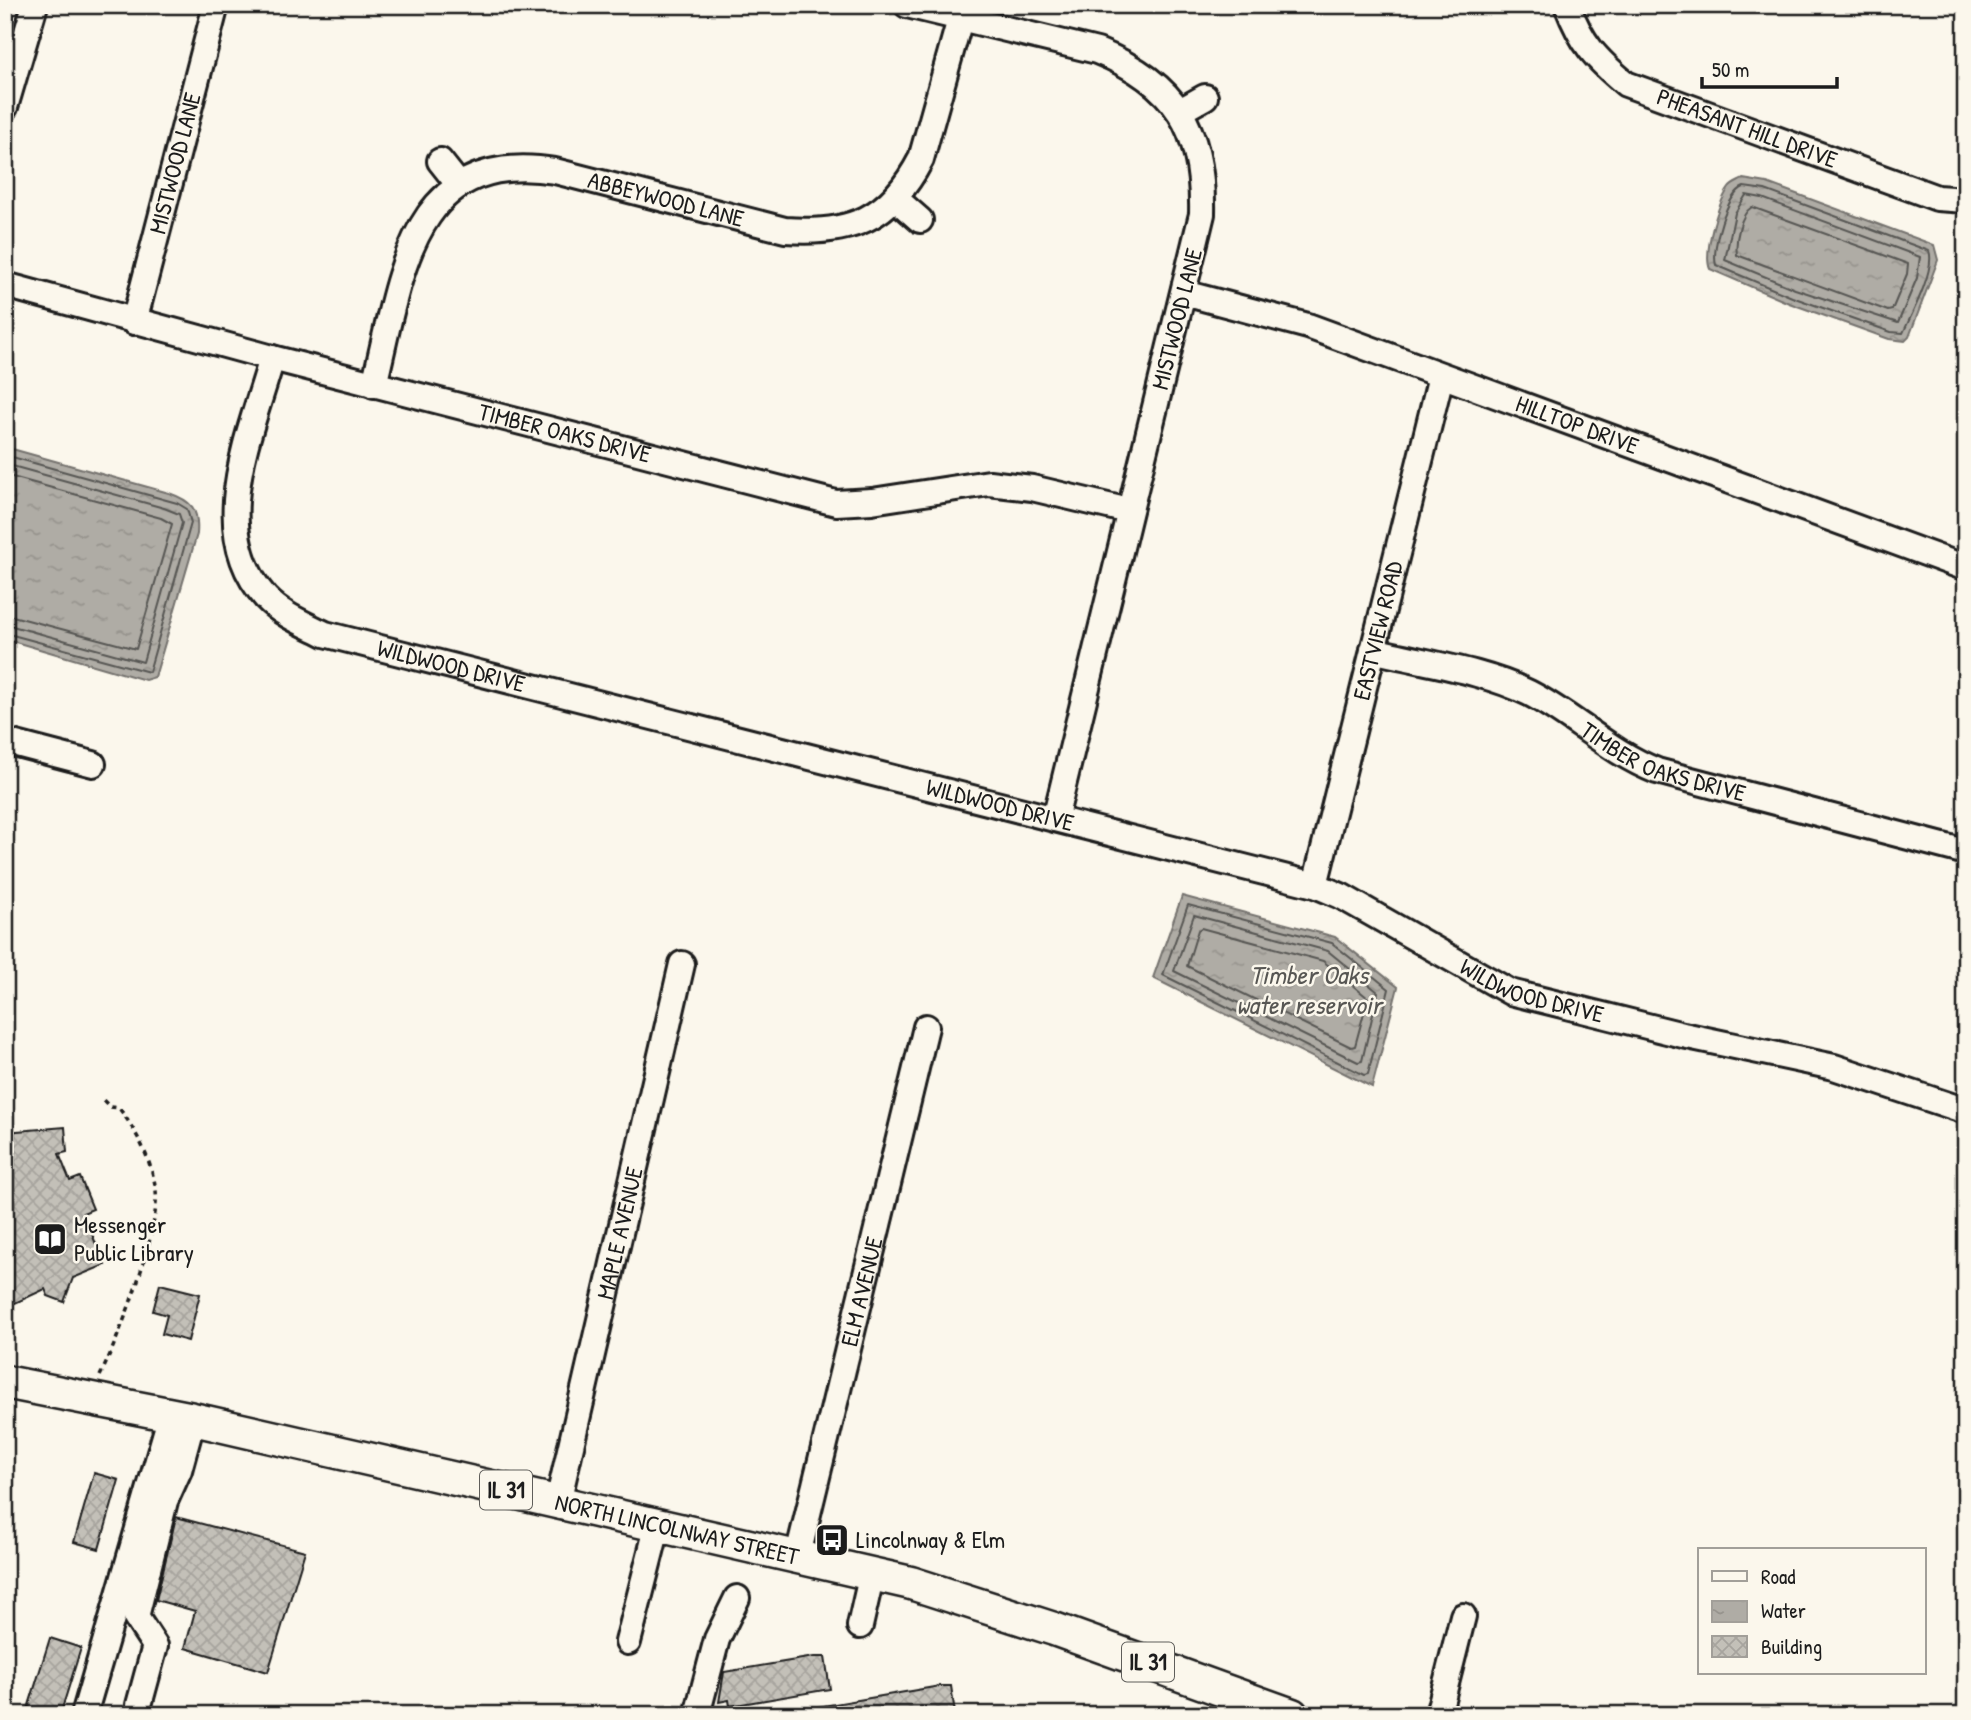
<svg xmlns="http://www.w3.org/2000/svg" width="1971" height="1720" font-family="'Patrick Hand',sans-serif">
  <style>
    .water { fill: url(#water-ripples); stroke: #74726e; stroke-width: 2 }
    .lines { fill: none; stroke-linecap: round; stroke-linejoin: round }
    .shore { stroke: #575653; stroke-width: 2 }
    .building { fill: url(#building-cross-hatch); stroke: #1c1c1c; stroke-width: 2 }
    .minor-casing { stroke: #1c1c1c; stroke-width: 30 }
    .major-casing { stroke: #1c1c1c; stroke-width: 37 }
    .path { stroke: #1c1c1c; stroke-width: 3.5; stroke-dasharray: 5 5; stroke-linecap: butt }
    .minor { stroke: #fbf7ec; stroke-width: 24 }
    .major { stroke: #fbf7ec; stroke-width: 32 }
    .labels { text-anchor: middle; stroke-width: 5; stroke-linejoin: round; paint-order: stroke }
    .shield { fill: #fbf7ec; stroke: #5f5e5a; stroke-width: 2 }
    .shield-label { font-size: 23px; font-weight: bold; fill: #1c1c1c }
    .street-label { font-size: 24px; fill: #1c1c1c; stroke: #fbf7ec }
    .poi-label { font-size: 24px; fill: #1c1c1c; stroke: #fbf7ec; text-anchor: start }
    .water-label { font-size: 26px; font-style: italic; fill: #575653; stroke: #fbf7ec }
  </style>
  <defs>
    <pattern id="water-ripples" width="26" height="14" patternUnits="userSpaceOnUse" patternTransform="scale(1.75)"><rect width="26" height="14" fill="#afaca5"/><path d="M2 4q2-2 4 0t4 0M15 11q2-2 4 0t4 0" fill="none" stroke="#96938d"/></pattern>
    <pattern id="building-cross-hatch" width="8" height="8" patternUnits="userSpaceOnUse" patternTransform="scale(1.75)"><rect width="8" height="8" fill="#c3c0b8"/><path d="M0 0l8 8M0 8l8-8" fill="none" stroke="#a7a49e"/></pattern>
  </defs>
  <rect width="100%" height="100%" fill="#fbf7ec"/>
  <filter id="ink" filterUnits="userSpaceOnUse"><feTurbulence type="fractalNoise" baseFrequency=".0143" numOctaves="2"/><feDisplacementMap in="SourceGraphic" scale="14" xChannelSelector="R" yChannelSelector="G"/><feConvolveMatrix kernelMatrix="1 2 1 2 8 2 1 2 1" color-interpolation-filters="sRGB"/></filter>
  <g filter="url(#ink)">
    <g class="water">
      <path d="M 1743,179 L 1767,183 L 1934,245 L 1938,260 L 1909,337 L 1905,341 L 1889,339 L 1789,303 L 1710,269 C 1703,253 1718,203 1729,188 C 1732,184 1738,182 1743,179 Z"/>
      <path d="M 5,447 L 169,493 C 192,501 199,509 197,534 L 155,677 L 145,680 L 5,639 Z"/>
      <path d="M 1182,896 L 1335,937 L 1398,987 L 1372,1087 L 1153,978 Z"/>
    </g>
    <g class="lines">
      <g class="shore">
        <path d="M 1744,187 L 1765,190 L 1929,251 C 1936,268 1911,316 1903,333 L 1891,332 L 1792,297 L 1716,265 C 1711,248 1727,193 1744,187 Z"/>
        <path d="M 1746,195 L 1762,198 L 1920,257 L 1917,278 L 1898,323 L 1795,289 L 1725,260 L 1735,213 Z"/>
        <path d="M 1752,207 L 1908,264 L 1907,274 L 1892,310 L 1888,311 L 1737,255 C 1735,241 1740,214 1752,207 Z"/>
        <path d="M 5,455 L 177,503 L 187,509 L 191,523 L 149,672 L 5,633"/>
        <path d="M 5,464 L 164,508 L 179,514 L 182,523 L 143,662 L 5,624"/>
        <path d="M 5,475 L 161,518 L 172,524 L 136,649 L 5,614"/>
        <path d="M 1188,905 L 1332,943 L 1389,989 L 1368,1074 L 1364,1075 L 1163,975 Z"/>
        <path d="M 1194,915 L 1328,951 L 1378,992 L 1362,1061 L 1358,1062 L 1174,971 Z"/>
        <path d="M 1201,928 L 1323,961 L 1368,998 L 1355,1046 L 1351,1047 L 1187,966 L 1198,930 Z"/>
      </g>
    </g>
    <g class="building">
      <path d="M 65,1127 L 67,1152 L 59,1154 L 70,1181 L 80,1177 L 93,1209 L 83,1213 L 105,1265 L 73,1278 L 64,1302 L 48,1296 L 45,1289 L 15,1303 L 5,1292 L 5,1132 Z"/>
      <path d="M 160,1284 L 200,1294 L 188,1341 L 162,1334 L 167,1315 L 153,1311 Z"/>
      <path d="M 94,1473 L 119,1480 L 99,1549 L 74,1542 Z"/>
      <path d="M 176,1517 L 305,1551 L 268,1672 L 185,1648 L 195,1611 L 156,1600 Z"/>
      <path d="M 50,1638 L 81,1648 L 60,1715 L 26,1715 Z"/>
      <path d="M 814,1657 L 825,1657 L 830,1689 L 730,1706 L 729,1700 L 719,1702 L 724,1672 Z"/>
      <path d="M 940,1686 L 951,1686 L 955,1713 L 818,1715 L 817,1707 Z"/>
    </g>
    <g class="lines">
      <g class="minor-casing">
        <g id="minor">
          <path d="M 907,5 L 1097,51 C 1177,83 1204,131 1202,214 L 1055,819"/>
          <path id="s1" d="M 1567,5 C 1582,44 1595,58 1626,84 L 1937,198 L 1966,200"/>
          <path d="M 5,107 L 35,5"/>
          <path d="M 1180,111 L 1205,97"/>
          <path d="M 440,161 L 459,185"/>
          <path d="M 896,199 L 920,220"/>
          <path id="s2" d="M 5,285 L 272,358 L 836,503 L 872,501 L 989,483 L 1032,488 L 1129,511"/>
          <path id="s3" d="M 1184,293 L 1308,326 L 1966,568"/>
          <path id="s4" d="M 134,322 L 216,5"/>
          <path id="s5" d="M 272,358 C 251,433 205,530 266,598 C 282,615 305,624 325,634 L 1315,885 L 1341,896 L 1510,992 L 1683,1035 L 1834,1067 L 1966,1111"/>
          <path id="s6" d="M 374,385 C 400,280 410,147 555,171 L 785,230 C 851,235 890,219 921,159 L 964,5"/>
          <path id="s7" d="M 1373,650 C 1424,663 1482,670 1529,693 C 1574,716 1609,752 1657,771 L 1966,852"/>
          <path d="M 5,741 L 93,764"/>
          <path id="s8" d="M 1315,885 L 1441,376"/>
          <path id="s9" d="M 558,1502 L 682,964"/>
          <path id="s10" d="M 798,1555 L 926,1027"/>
          <path d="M 860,1626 L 872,1573"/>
          <path d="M 628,1642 L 658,1524"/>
          <path d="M 139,1705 L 155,1646 L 136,1617 L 165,1501 L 179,1470 L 193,1419"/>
          <path d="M 84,1715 L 171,1415"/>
          <path d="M 697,1715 L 717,1639 L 737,1598"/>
          <path d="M 1438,1715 L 1463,1616"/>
        </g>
      </g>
      <g class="major-casing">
        <g id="major">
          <path id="s11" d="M 5,1382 L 193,1419 L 911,1583 L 1054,1629 L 1292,1715"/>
        </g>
      </g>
      <path class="path" d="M 100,1376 C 119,1338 160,1231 156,1191 C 152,1161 137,1132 119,1108 L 110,1107 L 102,1099"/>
      <use href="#minor" class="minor"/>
      <use href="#major" class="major"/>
    </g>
  </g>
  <defs>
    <g id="library-square" transform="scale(1.75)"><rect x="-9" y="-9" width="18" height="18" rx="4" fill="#1c1c1c" stroke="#fbf7ec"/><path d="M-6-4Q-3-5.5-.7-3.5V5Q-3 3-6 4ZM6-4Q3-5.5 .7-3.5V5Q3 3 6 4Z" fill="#fff"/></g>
    <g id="bus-square" transform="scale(1.75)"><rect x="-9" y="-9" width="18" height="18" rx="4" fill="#1c1c1c" stroke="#fbf7ec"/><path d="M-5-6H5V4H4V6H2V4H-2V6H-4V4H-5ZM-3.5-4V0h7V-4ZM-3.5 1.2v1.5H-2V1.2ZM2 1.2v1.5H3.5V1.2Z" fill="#fff"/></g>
  </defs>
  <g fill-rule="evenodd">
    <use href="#library-square" x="50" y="1239"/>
    <use href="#bus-square" x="832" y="1540"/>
  </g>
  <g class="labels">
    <g class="shield">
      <rect x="480" y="1470.5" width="52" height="39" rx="5"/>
      <rect x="1122" y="1642.5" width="52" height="39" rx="5"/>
    </g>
    <g class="shield-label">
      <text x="506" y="1498">IL 31</text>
      <text x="1148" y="1670">IL 31</text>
    </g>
    <g class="street-label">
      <text dy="8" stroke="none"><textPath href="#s1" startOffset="229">PHEASANT HILL DRIVE</textPath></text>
      <text dy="8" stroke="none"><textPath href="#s4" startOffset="164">MISTWOOD LANE</textPath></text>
      <text dy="8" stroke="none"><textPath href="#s6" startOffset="436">ABBEYWOOD LANE</textPath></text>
      <text transform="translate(1177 319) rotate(-76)" y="8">MISTWOOD LANE</text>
      <text dy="8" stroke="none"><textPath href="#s3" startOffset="415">HILLTOP DRIVE</textPath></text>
      <text dy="8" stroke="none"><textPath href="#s2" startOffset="579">TIMBER OAKS DRIVE</textPath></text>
      <text dy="8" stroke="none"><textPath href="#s8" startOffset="262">EASTVIEW ROAD</textPath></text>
      <text dy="8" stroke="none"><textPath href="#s5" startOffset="452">WILDWOOD DRIVE</textPath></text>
      <text dy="8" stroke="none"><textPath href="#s7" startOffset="315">TIMBER OAKS DRIVE</textPath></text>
      <text dy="8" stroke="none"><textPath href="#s5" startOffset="1018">WILDWOOD DRIVE</textPath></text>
      <text dy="8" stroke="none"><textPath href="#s5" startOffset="1586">WILDWOOD DRIVE</textPath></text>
      <text dy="8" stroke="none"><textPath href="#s9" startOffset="276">MAPLE AVENUE</textPath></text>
      <text dy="8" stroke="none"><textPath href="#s10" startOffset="271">ELM AVENUE</textPath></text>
      <text dy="8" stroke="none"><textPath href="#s11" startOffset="688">NORTH LINCOLNWAY STREET</textPath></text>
    </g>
    <g class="poi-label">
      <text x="74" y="1233">Messenger<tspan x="74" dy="28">Public Library</tspan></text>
      <text x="856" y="1548">Lincolnway &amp; Elm</text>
    </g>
    <g class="water-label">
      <text x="1309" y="984">Timber Oaks<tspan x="1309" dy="30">water reservoir</tspan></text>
    </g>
  </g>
  <rect width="1971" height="1720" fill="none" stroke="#fbf7ec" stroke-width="28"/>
  <rect x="14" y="14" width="1943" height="1692" fill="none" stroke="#1c1c1c" stroke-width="2.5" filter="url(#ink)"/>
  <rect x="1698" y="1548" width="228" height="126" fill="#fbf7ec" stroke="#a29f99" stroke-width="2"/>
  <rect x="1712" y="1571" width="35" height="10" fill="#fbf7ec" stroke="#a29f99" stroke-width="2"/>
  <text x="1761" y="1584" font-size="21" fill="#1c1c1c">Road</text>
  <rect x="1712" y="1601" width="35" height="21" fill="url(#water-ripples)" stroke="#a29f99" stroke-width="2"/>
  <text x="1761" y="1618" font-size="21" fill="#1c1c1c">Water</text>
  <rect x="1712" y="1636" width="35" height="21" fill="url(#building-cross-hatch)" stroke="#a29f99" stroke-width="2"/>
  <text x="1761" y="1654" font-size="21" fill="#1c1c1c">Building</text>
  <path d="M1702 77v10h135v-10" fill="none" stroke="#1c1c1c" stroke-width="3.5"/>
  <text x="1712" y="77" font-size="21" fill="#1c1c1c" stroke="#fbf7ec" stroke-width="5" paint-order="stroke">50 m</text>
</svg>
